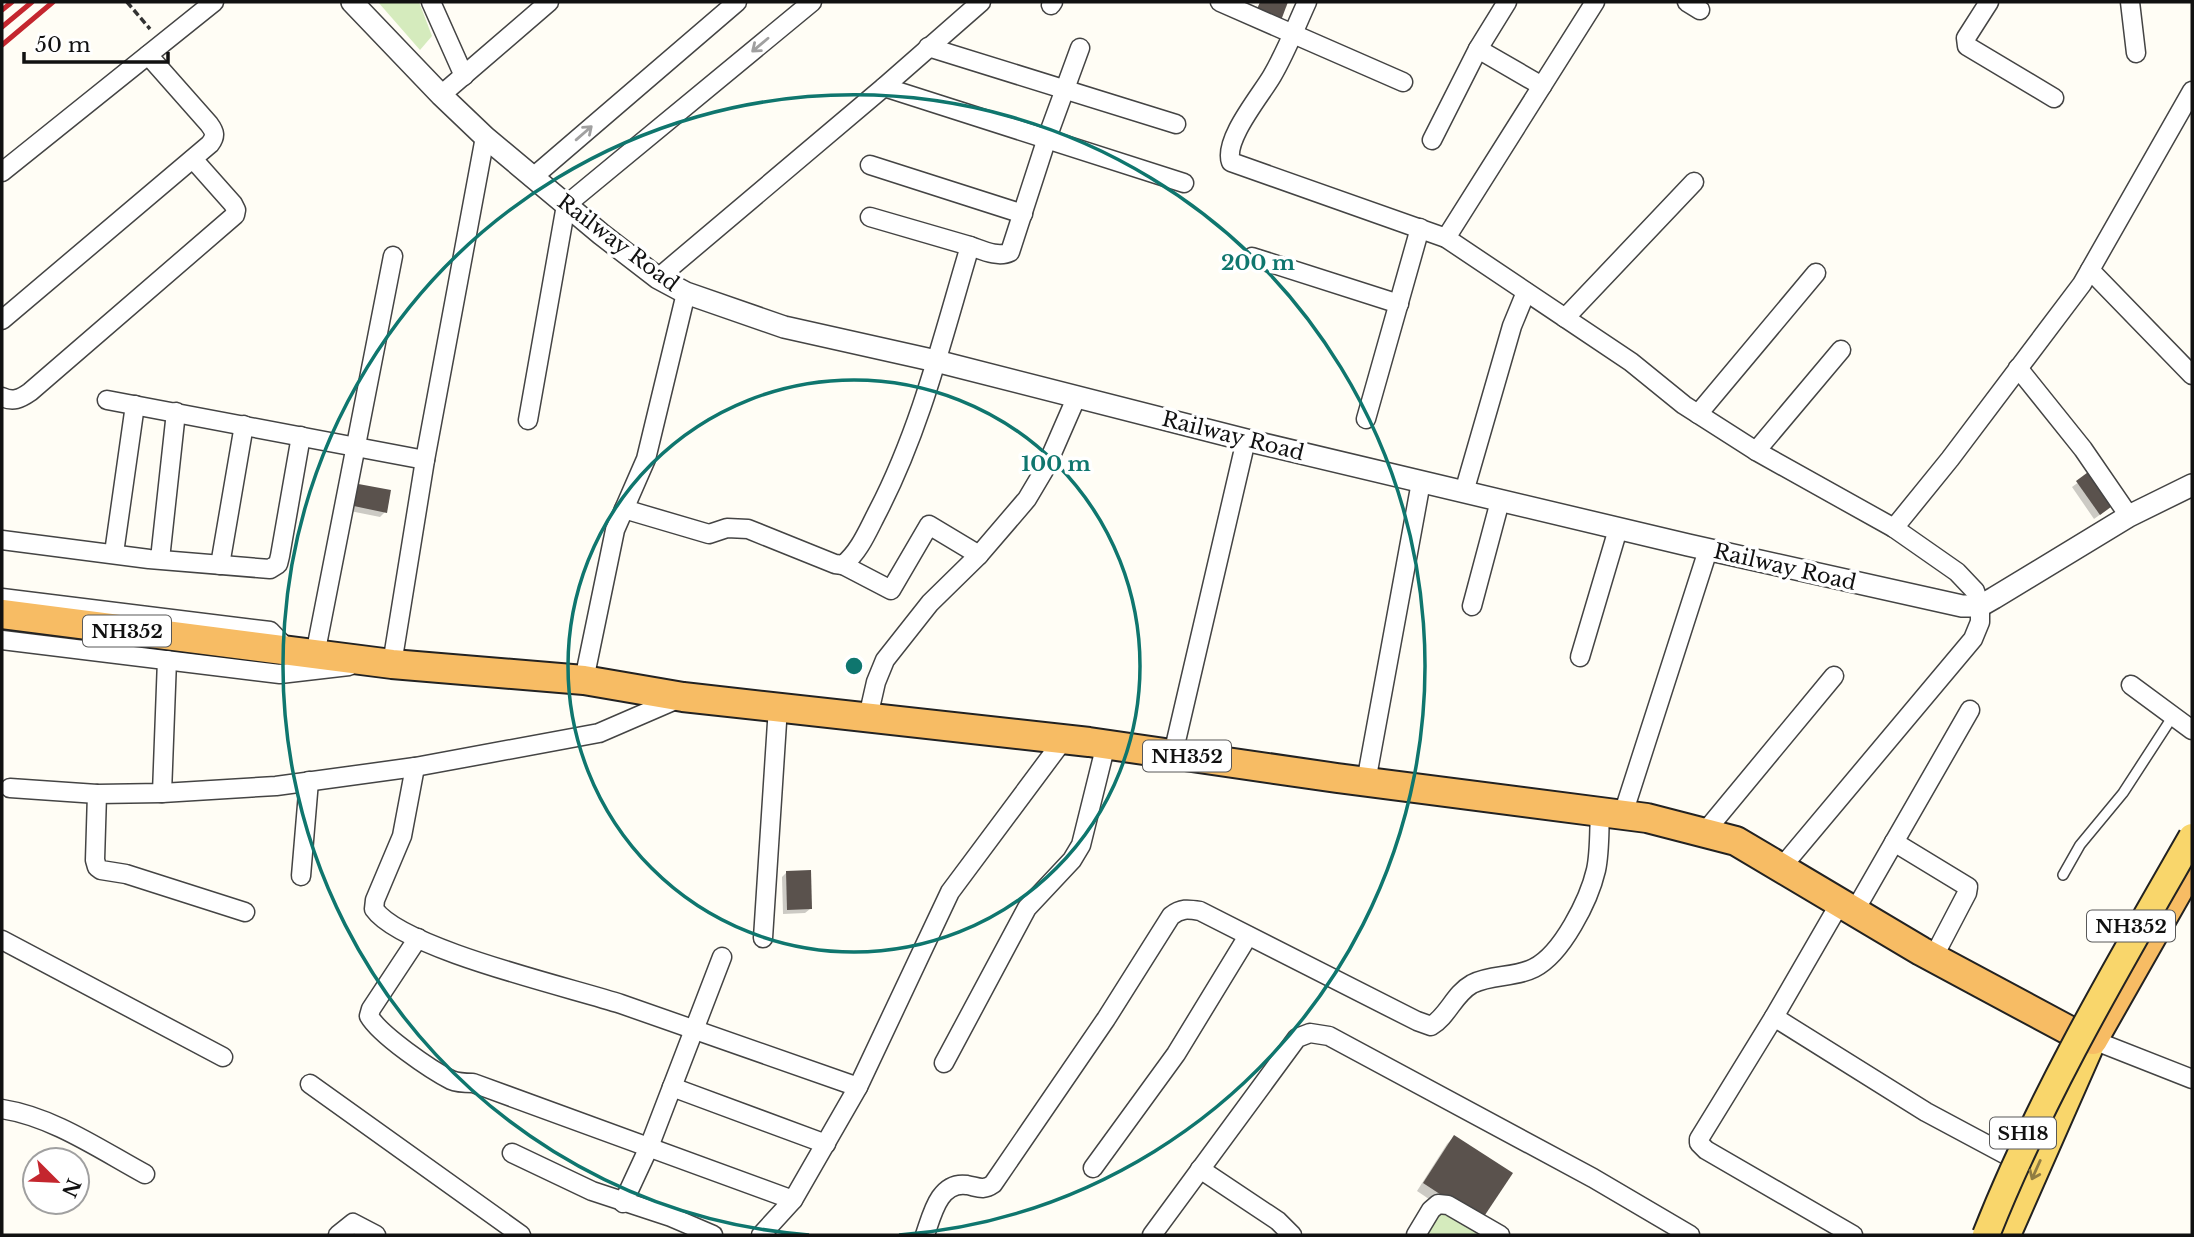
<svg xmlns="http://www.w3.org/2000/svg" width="2194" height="1237" font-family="'Libre Baskerville',serif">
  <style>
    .green { fill: #d5ebbd }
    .shadow { fill: #0003 }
    .building { fill: #5a524d }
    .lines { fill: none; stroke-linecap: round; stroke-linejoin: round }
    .service-casing { stroke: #444; stroke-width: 12 }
    .minor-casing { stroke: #444; stroke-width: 21 }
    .tertiary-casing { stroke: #444; stroke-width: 24 }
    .primary-casing { stroke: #222; stroke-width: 30 }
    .trunk-casing { stroke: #222; stroke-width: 32 }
    .path { stroke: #333; stroke-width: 3.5; stroke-dasharray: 7 3.5; stroke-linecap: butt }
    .service { stroke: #fff; stroke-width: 9 }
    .minor { stroke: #fff; stroke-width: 18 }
    .tertiary { stroke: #fff; stroke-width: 21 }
    .primary { stroke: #f9d66b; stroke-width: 26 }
    .trunk { stroke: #f7bc64; stroke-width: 28 }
    .rail { stroke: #c4262e; stroke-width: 5 }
    .primary-bridge-casing { stroke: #222; stroke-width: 30; stroke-linecap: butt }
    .primary-bridge { stroke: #f9d66b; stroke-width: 26 }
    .oneway { stroke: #a0a0a0 }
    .oneway2 { stroke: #917d42 }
    .ring { fill: none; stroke: #0f766e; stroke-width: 3.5 }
    .labels { text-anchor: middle; stroke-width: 7; stroke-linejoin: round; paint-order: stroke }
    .shield { fill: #fff; stroke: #585858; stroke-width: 2 }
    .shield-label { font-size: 19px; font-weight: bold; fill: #111 }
    .street-label { font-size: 21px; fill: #111; stroke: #fff }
    .centre { fill: #0f766e; stroke: #fff; stroke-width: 3.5 }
    .ring-label { font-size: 21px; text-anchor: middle; font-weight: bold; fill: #0f766e; stroke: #fff; stroke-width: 7; stroke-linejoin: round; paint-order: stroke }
  </style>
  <rect width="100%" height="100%" fill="#fffdf5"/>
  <g class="green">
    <path d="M 378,2 L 419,2 L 432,36 L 420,50 Z"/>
    <path d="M 1440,1210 L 1483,1235 L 1424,1235 Z"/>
  </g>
  <g class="shadow">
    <path d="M 2095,470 L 2112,506 L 2094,519 L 2072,487 Z"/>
    <path d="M 349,490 L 385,512 L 380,517 L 345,510 Z"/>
    <path d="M 787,872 L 810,909 L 805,913 L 783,914 L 782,877 Z"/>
    <path d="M 1454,1137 L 1472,1228 L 1417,1191 L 1447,1144 Z"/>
  </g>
  <g class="building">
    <path d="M 1260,2 L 1288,2 L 1280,23 L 1255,14 Z"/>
    <path d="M 2095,467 L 2119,501 L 2100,515 L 2076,481 Z"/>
    <path d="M 353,483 L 391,490 L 387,513 L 349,505 Z"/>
    <path d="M 811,870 L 812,909 L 787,910 L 786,871 Z"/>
    <path d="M 1454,1135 L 1513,1173 L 1481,1221 L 1423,1183 Z"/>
  </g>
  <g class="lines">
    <g class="service-casing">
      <path id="service" d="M 2063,875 L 2080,845 L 2123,793 L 2173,716"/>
    </g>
    <g class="minor-casing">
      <g id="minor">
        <path d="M 431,2 L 464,76"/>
        <path d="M 1220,2 L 1403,82"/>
        <path d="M 1307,2 C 1296,26 1286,52 1272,76 C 1261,95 1223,140 1231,162 L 1446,238 L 1631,362 L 1684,405 L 1756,451 L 1894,528 L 1957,572 L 1975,591 L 1980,606 L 1980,622 L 1973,639 L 1781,868"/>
        <path d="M 1687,2 L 1700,10"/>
        <path d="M 1989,2 L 1966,38 L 1967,46 L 2054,98"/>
        <path d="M 2130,2 L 2136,53"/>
        <path d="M 1051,5 L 1053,2"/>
        <path d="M 928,47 L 1176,124"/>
        <path d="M 1478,49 L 1542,86"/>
        <path d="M 884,87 L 1184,183"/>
        <path d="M 441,95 L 549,2"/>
        <path d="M 1432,140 L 1478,49 L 1507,2"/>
        <path d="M 870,165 L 1023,214"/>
        <path d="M 2,172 L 214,2"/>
        <path d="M 532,178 L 737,2"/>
        <path d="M 870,217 L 970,246"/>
        <path d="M 1446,238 L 1595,2"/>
        <path d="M 1252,257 L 1399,304"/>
        <path d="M 2090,270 L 2192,375"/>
        <path d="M 658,278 L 884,87 L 981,2"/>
        <path d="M 1565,318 L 1694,182"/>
        <path d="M 2,320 L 210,144 C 216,136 215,132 209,124 L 148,55"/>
        <path d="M 2018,368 L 2083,449 L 2129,516"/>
        <path d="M 2,397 C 13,402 20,399 30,392 L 235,215 L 236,210 L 233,204 L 193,159"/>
        <path d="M 107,400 L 425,460"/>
        <path d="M 1698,414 L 1816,273"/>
        <path d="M 1366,419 L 1420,228"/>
        <path d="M 528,420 L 566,205 L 812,2"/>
        <path d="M 1756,451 L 1841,350"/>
        <path d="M 1464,492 L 1512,326 L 1526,292"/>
        <path d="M 624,509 L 709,534 L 727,528 L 748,529 L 835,564 L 843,565 C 860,551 868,530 878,511 C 921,428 943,336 970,246 C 982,250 998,258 1010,252 L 1047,138 L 1080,48"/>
        <path d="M 1894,528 L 1950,459 L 2082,284 L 2192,91"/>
        <path d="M 2,540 L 149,559 L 270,569 L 278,564 L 280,556 L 301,436"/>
        <path d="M 114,553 L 135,405"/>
        <path d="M 160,559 L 176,412"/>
        <path d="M 220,565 L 244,425"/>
        <path d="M 843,565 L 891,590 L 929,525 L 979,555"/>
        <path d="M 2,598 L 270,631 L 290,652"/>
        <path d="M 1472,606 L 1500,501"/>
        <path d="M 2,640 L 280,674 L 349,666"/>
        <path d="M 315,655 L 393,256"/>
        <path d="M 1580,657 L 1618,529"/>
        <path d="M 392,664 L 425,460 L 485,137"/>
        <path d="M 584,680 L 615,530 L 646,459 L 686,293"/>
        <path d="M 2131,685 L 2192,730"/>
        <path d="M 868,717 L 876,682 L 885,660 L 930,603 L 979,555 L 1027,499 L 1046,467 L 1077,396"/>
        <path d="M 1173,754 L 1246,440"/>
        <path d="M 415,767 L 402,836 L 375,900 L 374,909 C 402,949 569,987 621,1004 C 700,1031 779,1059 858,1087"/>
        <path d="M 1366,782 L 1421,482"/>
        <path d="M 10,788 L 97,794 L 162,793 L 276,786 L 415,767 L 599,733 L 680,698"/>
        <path d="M 162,793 L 167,660"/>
        <path d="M 97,794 L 95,860 L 97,867 L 101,870 L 126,874 L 245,912"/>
        <path d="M 1623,814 L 1708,550"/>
        <path d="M 1704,833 L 1834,676"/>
        <path d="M 1894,842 L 1968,887 L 1967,893 L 1933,958"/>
        <path d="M 301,876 L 309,781"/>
        <path d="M 1840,903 L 1774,1017 L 1699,1139 L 1699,1143 L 1706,1150 L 1853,1235"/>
        <path d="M 1854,912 L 1970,710"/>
        <path d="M 418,938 L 371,1009 L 369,1016 C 380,1035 431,1070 451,1080 C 458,1083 465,1083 473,1083 L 793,1200"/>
        <path d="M 763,938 L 778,707"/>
        <path d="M 2,940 L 223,1057"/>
        <path d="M 1774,1017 L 1926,1112 L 2012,1158"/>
        <path d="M 2093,1040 L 2192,1079"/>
        <path d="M 944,1063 L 1027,908 L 1072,860 L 1081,845 L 1106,744"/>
        <path d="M 310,1084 L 521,1235"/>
        <path d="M 672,1087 L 826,1144"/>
        <path d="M 2,1109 C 53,1117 99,1149 145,1174"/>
        <path d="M 512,1153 L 592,1191 L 671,1217 L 713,1235"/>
        <path d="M 1093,1168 L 1176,1054 L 1248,936"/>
        <path d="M 1200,1169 L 1278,1221 L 1292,1235"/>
        <path d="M 623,1203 L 649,1147 L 722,957"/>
        <path d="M 338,1235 L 353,1223 L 376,1235"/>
        <path d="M 761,1235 L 793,1200 L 858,1087 L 950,892 L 1064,739"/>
        <path d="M 925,1235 C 932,1215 939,1181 967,1185 C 978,1187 983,1191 993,1184 L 1106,1019 L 1171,916 C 1181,908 1188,909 1200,911 L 1417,1021 L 1431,1026 C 1448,1016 1454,994 1472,984 C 1491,974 1515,978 1534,968 C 1562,954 1589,900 1596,870 C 1600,852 1599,830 1600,811"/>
        <path d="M 1152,1235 L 1297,1038 L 1310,1033 L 1329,1036 L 1593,1178 L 1690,1235"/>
        <path d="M 1416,1235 L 1431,1210 L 1438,1204 L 1448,1205 L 1500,1235"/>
      </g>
    </g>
    <g class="tertiary-casing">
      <path id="tertiary" d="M 352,2 L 441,95 L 485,137 L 601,234 L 658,278 L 686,293 L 784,327 L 936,361 L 1246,440 L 1688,545 L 1962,606 L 1980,606 L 1994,598 L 2129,516 L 2192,485"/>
    </g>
    <g class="primary-casing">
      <path id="primary" d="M 2007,1235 L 2093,1040"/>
    </g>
    <g class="trunk-casing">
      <path id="trunk" d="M 2,614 L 392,664 L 584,680 L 683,697 L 1089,742 L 1337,778 L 1647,818 L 1736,841 L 1921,951 L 2070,1031 L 2093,1040 L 2192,866"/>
    </g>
    <path class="path" d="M 127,2 L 150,29"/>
    <use href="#service" class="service"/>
    <use href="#minor" class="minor"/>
    <use href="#tertiary" class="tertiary"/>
    <use href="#primary" class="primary"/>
    <use href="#trunk" class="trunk"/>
    <g class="rail">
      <path d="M 2,10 L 12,2"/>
      <path d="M 2,27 L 32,2"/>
      <path d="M 2,45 L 53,2"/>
    </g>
    <g class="primary-bridge-casing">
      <path id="primary-bridge" d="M 1986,1235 C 2041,1096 2118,966 2192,837"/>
    </g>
    <use href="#primary-bridge" class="primary-bridge"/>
  </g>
  <defs><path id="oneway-shaft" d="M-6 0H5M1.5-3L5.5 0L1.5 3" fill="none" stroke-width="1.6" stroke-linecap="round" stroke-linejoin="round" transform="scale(1.75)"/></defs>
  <g class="oneway">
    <use href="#oneway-shaft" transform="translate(760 45) rotate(140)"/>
    <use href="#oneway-shaft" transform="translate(584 133) rotate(-41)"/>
  </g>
  <use class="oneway2" href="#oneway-shaft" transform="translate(2036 1170) rotate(114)"/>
  <g class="ring">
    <circle cx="854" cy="666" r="286"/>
    <path d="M809 1235A571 571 0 1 1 899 1235"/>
  </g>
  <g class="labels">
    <g class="shield">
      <rect x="83" y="615.5" width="88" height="31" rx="5"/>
      <rect x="1143" y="740.5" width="88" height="31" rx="5"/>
      <rect x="2087" y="910.5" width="88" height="31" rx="5"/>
      <rect x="1990" y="1117.5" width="66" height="31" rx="5"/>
    </g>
    <g class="shield-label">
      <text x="127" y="638">NH352</text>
      <text x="1187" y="763">NH352</text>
      <text x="2131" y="933">NH352</text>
      <text x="2023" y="1140">SH18</text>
    </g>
    <g class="street-label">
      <text transform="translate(618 243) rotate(37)" y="7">Railway Road</text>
      <text transform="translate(1233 436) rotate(14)" y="7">Railway Road</text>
      <text transform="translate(1785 567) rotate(13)" y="7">Railway Road</text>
    </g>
  </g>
  <circle cx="854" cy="666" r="10" class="centre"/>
  <g class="ring-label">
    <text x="1258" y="270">200 m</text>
    <text x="1056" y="471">100 m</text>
  </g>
  <rect width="2194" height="1237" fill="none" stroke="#111111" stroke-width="7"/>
  <g transform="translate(56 1181) rotate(114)"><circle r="33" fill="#ffffff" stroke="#a0a0a0" stroke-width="2"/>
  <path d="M0-5L12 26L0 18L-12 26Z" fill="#c4262e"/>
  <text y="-10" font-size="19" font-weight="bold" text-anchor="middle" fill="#111111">N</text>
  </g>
  <path d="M24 52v10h144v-10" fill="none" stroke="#111111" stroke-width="3.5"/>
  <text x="35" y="52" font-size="21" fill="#111111" stroke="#ffffff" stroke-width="5" paint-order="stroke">50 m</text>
</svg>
